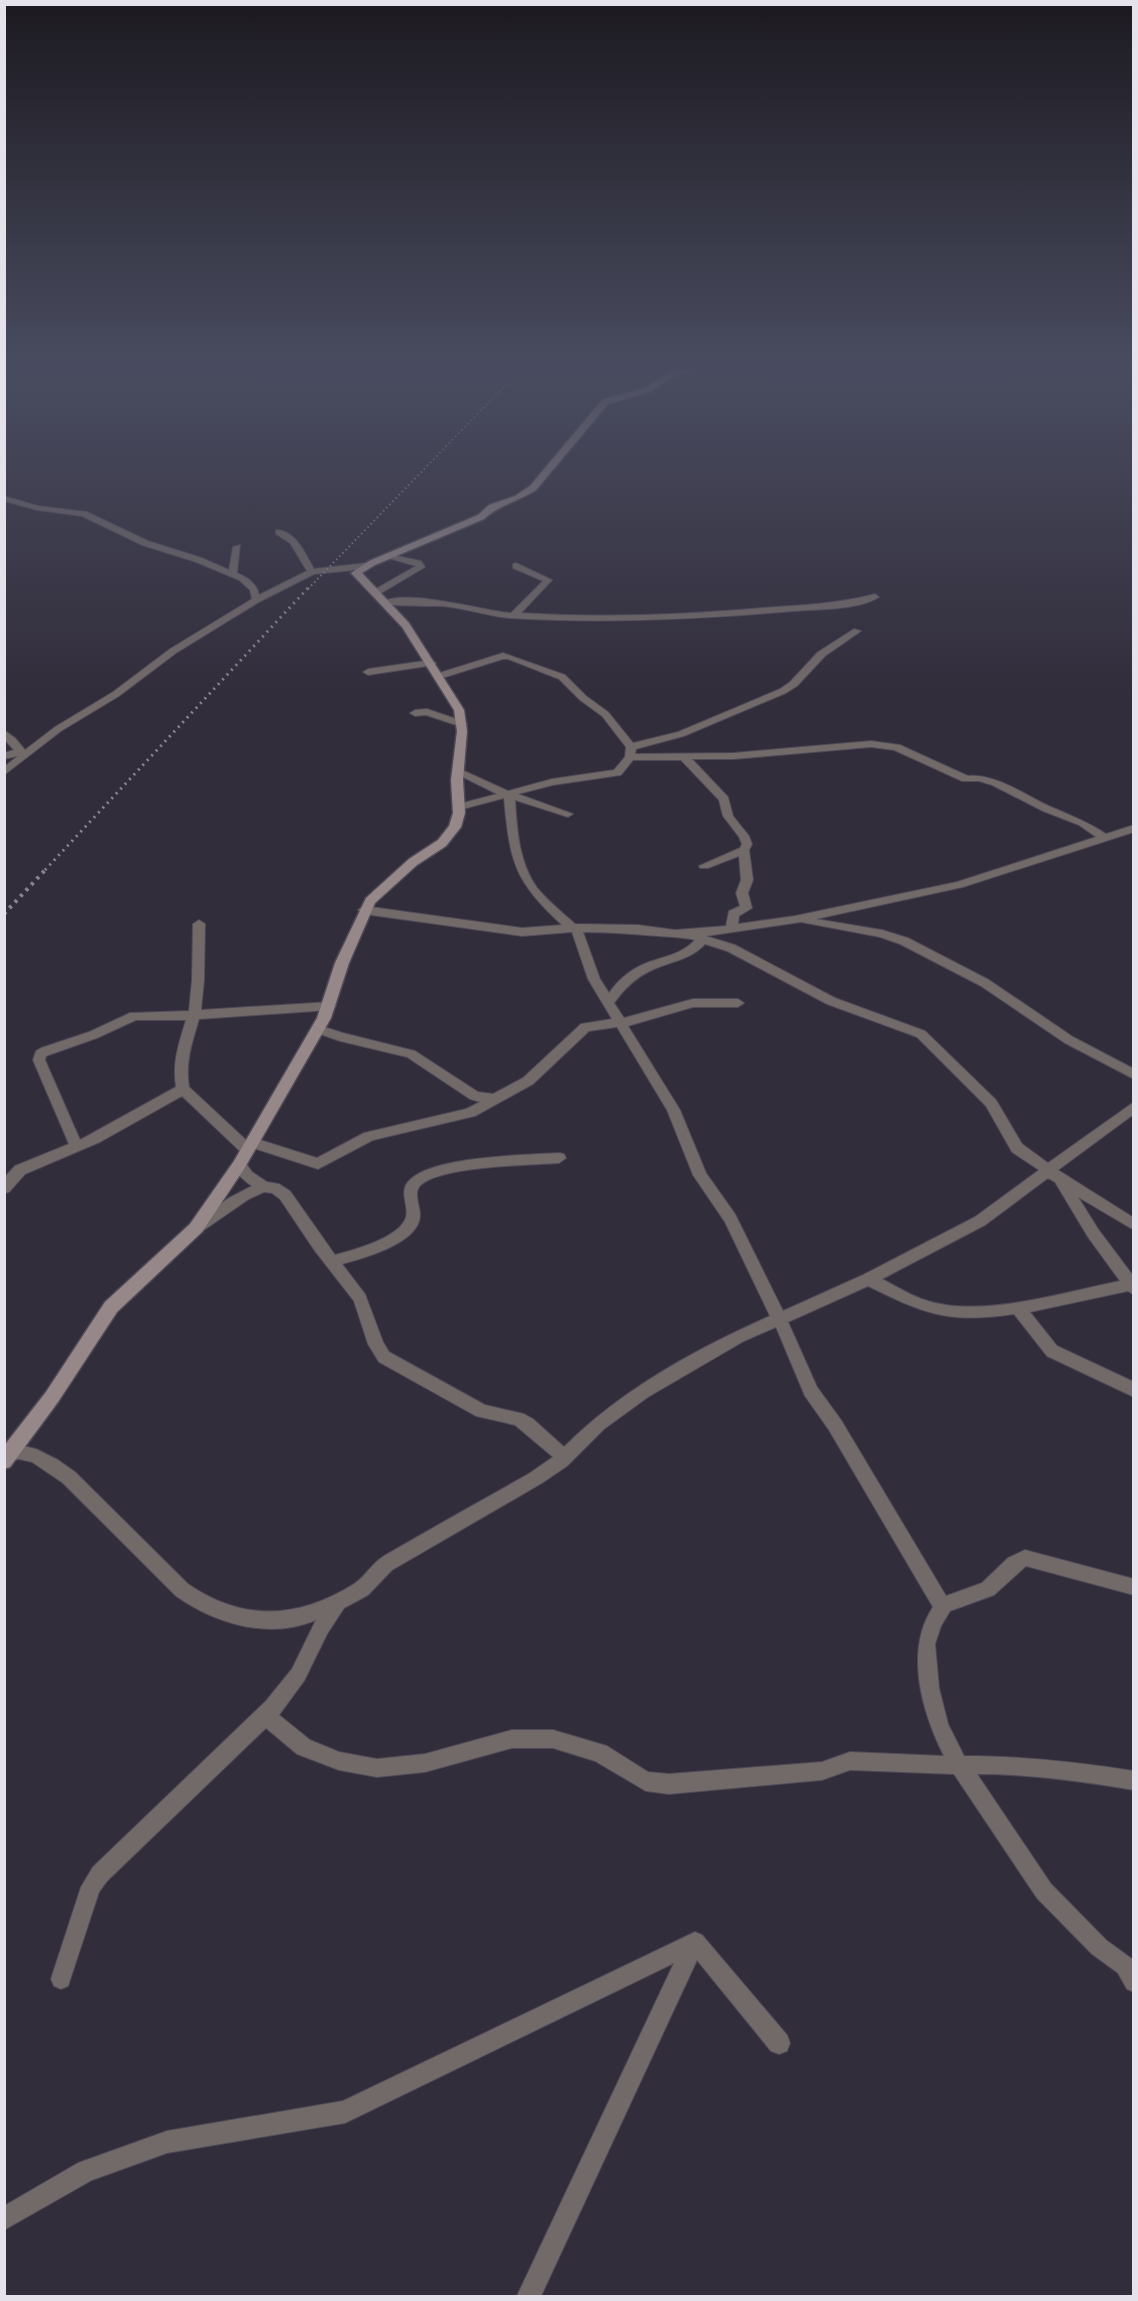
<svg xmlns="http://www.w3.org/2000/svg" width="1138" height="2301" font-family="Barlow,sans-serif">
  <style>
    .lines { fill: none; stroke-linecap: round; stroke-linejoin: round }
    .street-casing { stroke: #4f4a57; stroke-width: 2 }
    .secondary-casing { stroke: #4f4a57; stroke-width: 3 }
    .street { fill: #726969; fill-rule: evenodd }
    .secondary { fill: #968888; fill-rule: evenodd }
    .rail-far2 { stroke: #898590; stroke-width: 2; stroke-dasharray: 1.5 3; stroke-linecap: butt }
    .rail-far1 { stroke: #898590; stroke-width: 3; stroke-dasharray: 2 4.5; stroke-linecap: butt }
    .rail { stroke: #898590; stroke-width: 4; stroke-dasharray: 3 5; stroke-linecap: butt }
  </style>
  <rect width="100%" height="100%" fill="#322d3b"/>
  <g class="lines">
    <g class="street-casing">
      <g id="street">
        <path d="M 683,370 L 696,370 L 676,376 L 673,374 Z"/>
        <path d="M 4,496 L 38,506 L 87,512 L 148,541 L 202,558 L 229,570 L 233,547 L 240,545 L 237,573 C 247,577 257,584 259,595 L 307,571 L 290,543 L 276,534 L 276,530 C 296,530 306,555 314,569 L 366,563 L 370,566 L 366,569 L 314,574 L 259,602 L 176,653 L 119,696 L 61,731 L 4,775 L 4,767 L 18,756 L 4,759 L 4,753 L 14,750 L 4,739 L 4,730 L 15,738 L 25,750 L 55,727 L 113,692 L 170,649 L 252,599 L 250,590 L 239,580 L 196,562 L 142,545 L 82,516 L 37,510 L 4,501 Z"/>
        <path d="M 388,554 L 421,561 L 425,567 L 378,595 L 372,595 L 372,591 L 416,566 L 388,558 Z"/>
        <path d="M 516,563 L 552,580 L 521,613 C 601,618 682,615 762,608 C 800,605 838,604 875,594 L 879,597 C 860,610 818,609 795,611 C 700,619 604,624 509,618 C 487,616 465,608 442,606 C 432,606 384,606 380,603 C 404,587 482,611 511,613 L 543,581 L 513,568 L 513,564 Z"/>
        <path d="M 854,629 L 861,631 L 825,656 L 797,686 L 786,693 L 684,736 L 636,749 L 635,754 L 734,753 L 871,741 L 900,745 L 968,776 C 998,774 1024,795 1051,807 C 1070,815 1088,822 1106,834 L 1134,825 L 1134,832 L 963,887 L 816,919 L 882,930 L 908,938 L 989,980 L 1073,1037 L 1134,1069 L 1134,1079 L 1065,1043 L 981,986 L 900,944 L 880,937 L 801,922 L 706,936 L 735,945 L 835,998 L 925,1031 L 996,1100 L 1022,1144 L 1048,1163 L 1134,1102 L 1134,1114 L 1058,1170 L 1134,1218 L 1134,1230 L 1078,1197 L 1098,1229 L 1134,1277 L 1134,1295 L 1128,1291 L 1030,1312 L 1057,1346 L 1134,1382 L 1134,1397 L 1047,1356 L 1014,1314 C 948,1324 925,1314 868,1286 L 788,1322 L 817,1387 L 841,1420 L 946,1596 L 982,1583 L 1008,1558 L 1025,1550 L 1134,1579 L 1134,1595 L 1026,1566 L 994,1595 L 950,1611 L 941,1626 L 935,1644 L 939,1688 L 948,1724 L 964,1756 C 1022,1756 1077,1762 1134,1771 L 1134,1790 C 1081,1781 1030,1774 977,1774 L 1051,1884 L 1106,1940 L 1132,1959 L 1134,1992 L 1127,1989 L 1118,1973 L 1092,1954 L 1037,1898 L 954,1774 L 850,1770 L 822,1780 L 669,1794 L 646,1791 L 595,1761 L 553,1748 L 512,1748 L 425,1772 L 377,1777 L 339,1770 L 297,1754 L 266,1728 L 107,1881 L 99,1892 L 68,1986 L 61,1989 L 54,1986 L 51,1979 L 81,1887 L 93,1867 L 266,1701 L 292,1669 L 316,1620 C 269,1640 216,1624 176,1596 L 63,1483 L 32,1462 L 19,1459 L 4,1461 L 4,1447 L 19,1445 L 36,1449 L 58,1460 L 75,1472 L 188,1584 C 243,1622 298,1619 354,1584 C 365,1577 372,1563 384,1556 C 432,1528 481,1501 530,1473 L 553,1457 L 515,1425 L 476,1416 L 379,1362 L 368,1344 L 354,1301 L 315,1251 L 280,1199 L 272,1193 L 264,1192 L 249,1199 L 201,1232 L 191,1232 L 189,1228 L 191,1224 L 229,1198 L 252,1186 C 243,1180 237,1174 232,1165 L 234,1161 L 244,1161 L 252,1172 L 267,1182 L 279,1184 L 290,1191 L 335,1255 C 353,1250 400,1238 406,1217 C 409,1205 399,1193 408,1182 C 428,1156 527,1155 559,1153 L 564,1154 L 566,1158 L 559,1163 C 532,1165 435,1166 419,1187 C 414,1195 420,1206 420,1215 C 420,1243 364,1258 342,1264 L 365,1294 L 383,1342 L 389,1352 L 485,1405 L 524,1414 L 533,1419 L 564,1447 C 622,1389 696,1349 770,1316 L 725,1222 L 693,1175 L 667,1110 L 617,1027 L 589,1031 L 533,1084 L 475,1116 L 373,1140 L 318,1169 L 253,1148 L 252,1153 L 242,1153 L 182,1096 L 100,1142 L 25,1174 L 9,1192 L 4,1193 L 4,1178 L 15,1166 L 69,1144 L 33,1060 L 36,1051 L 41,1048 L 89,1032 L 130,1013 L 189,1011 L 192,980 L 193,924 L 199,920 L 205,924 L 204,980 L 201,1010 L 330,1002 L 336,1006 L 330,1010 L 199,1019 C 192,1043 185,1062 189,1087 L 246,1140 L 251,1137 L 317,1158 L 364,1133 L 466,1109 L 480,1102 L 470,1099 L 407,1057 L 340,1041 L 314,1032 L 312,1029 L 318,1025 L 343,1033 L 415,1051 L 478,1092 L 493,1094 L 523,1078 L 581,1024 L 612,1019 L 588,979 L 572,932 L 522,936 L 364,914 L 358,910 L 364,906 L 522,928 L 562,925 C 514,880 510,863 504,798 L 459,810 L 455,809 L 455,805 L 497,794 L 453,772 L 454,770 L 462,770 L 508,791 L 552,779 L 614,770 L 625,757 L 626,747 L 602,716 L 580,700 L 559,679 L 508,659 L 503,659 L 439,679 L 436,678 L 436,674 L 503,653 L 565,675 L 586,696 L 608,712 L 633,743 L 678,732 L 780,689 L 790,682 L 818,652 ZM 871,747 L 894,750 L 962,781 L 979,781 L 992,785 L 1043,811 L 1079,825 L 1096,837 L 957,882 L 795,916 L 738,924 L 739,916 L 752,908 L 748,893 L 753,880 L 749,850 L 752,844 L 749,836 L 733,816 L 728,797 L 692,759 L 734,759 ZM 633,760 L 681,760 L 719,800 L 723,816 L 739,837 L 742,844 L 740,848 L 699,866 L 700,868 L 708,868 L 739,856 L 741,880 L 736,893 L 740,906 L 729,911 L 726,926 L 675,930 L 638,925 L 575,924 C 563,913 549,902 538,889 C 519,864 517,830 515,800 L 568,817 L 573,814 L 518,794 L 553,785 L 621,775 ZM 583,932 C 613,932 642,935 673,937 C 681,938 687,938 695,940 C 682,954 666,956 649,962 C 632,968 619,979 609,993 L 600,979 ZM 705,944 L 727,951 L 827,1004 L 917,1037 L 986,1106 L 1012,1152 L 1039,1170 L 975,1217 L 863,1275 L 783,1311 L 735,1214 L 706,1173 L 680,1110 L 628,1026 L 693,1007 L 738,1007 L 744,1003 L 738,999 L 693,999 L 624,1018 L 614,1003 C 624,989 635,978 650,971 C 670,961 689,961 705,944 ZM 136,1020 L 186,1020 C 179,1043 172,1062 176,1087 L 80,1140 L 45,1060 L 46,1056 L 97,1038 ZM 1048,1178 L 1055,1182 L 1088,1237 L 1120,1281 C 1065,1292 982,1318 928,1301 C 911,1296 896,1286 882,1279 L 985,1225 ZM 776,1327 L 805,1396 L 829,1430 L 933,1607 C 904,1651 922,1712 944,1756 L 850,1752 L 822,1762 L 669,1774 L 648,1772 L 607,1746 L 553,1730 L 512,1730 L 425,1754 L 377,1759 L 339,1752 L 310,1740 L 279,1715 L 304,1681 L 327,1634 L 344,1608 L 368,1595 L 392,1570 L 542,1483 L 567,1466 L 604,1429 L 648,1397 L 744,1341 Z"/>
        <path d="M 431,660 L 436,663 L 434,665 L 368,675 L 363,672 L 368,669 Z"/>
        <path d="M 427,709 L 465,722 L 467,724 L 462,727 L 426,715 L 415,716 L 410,713 L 415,710 Z"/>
        <path d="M 695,1932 L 702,1935 L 787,2035 L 790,2043 L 787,2051 L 779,2054 L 771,2051 L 697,1960 L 541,2296 L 517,2296 L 674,1963 L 345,2123 L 167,2153 L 92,2180 L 4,2230 L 4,2206 L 78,2163 L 167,2131 L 343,2101 Z"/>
      </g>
    </g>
    <g class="secondary-casing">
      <path id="secondary" d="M 675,370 L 684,370 L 650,392 L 608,404 L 536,490 C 519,501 499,505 484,519 L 375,565 L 362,573 L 409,623 L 464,710 L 467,731 L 463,780 L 465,813 L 461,827 L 446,846 L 417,865 L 375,903 L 349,963 L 331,1018 L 244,1169 L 202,1232 L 117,1312 L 58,1402 L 10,1467 L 4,1469 L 4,1446 L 46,1392 L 105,1302 L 190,1224 L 234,1161 L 317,1018 L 335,963 L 366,898 L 409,859 L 438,840 L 449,826 L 453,813 L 451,780 L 457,731 L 454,710 L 402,627 L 351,573 L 369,561 L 478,515 L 489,505 L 515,496 L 530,486 L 602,400 L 644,388 Z"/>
    </g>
    <use href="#street" class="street"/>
    <use href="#secondary" class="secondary"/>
    <path class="rail-far2" d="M 308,589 L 520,370"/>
    <path class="rail-far1" d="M 45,870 L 309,587"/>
    <path class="rail" d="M 4,914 L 47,868"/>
  </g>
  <linearGradient id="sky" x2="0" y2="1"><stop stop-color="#1c1920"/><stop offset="0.53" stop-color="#494c60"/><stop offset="1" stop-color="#494c60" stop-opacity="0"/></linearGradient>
  <rect width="1138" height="693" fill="url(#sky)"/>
  <rect width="1138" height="2301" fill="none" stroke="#e5e2eb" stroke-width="12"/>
</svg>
